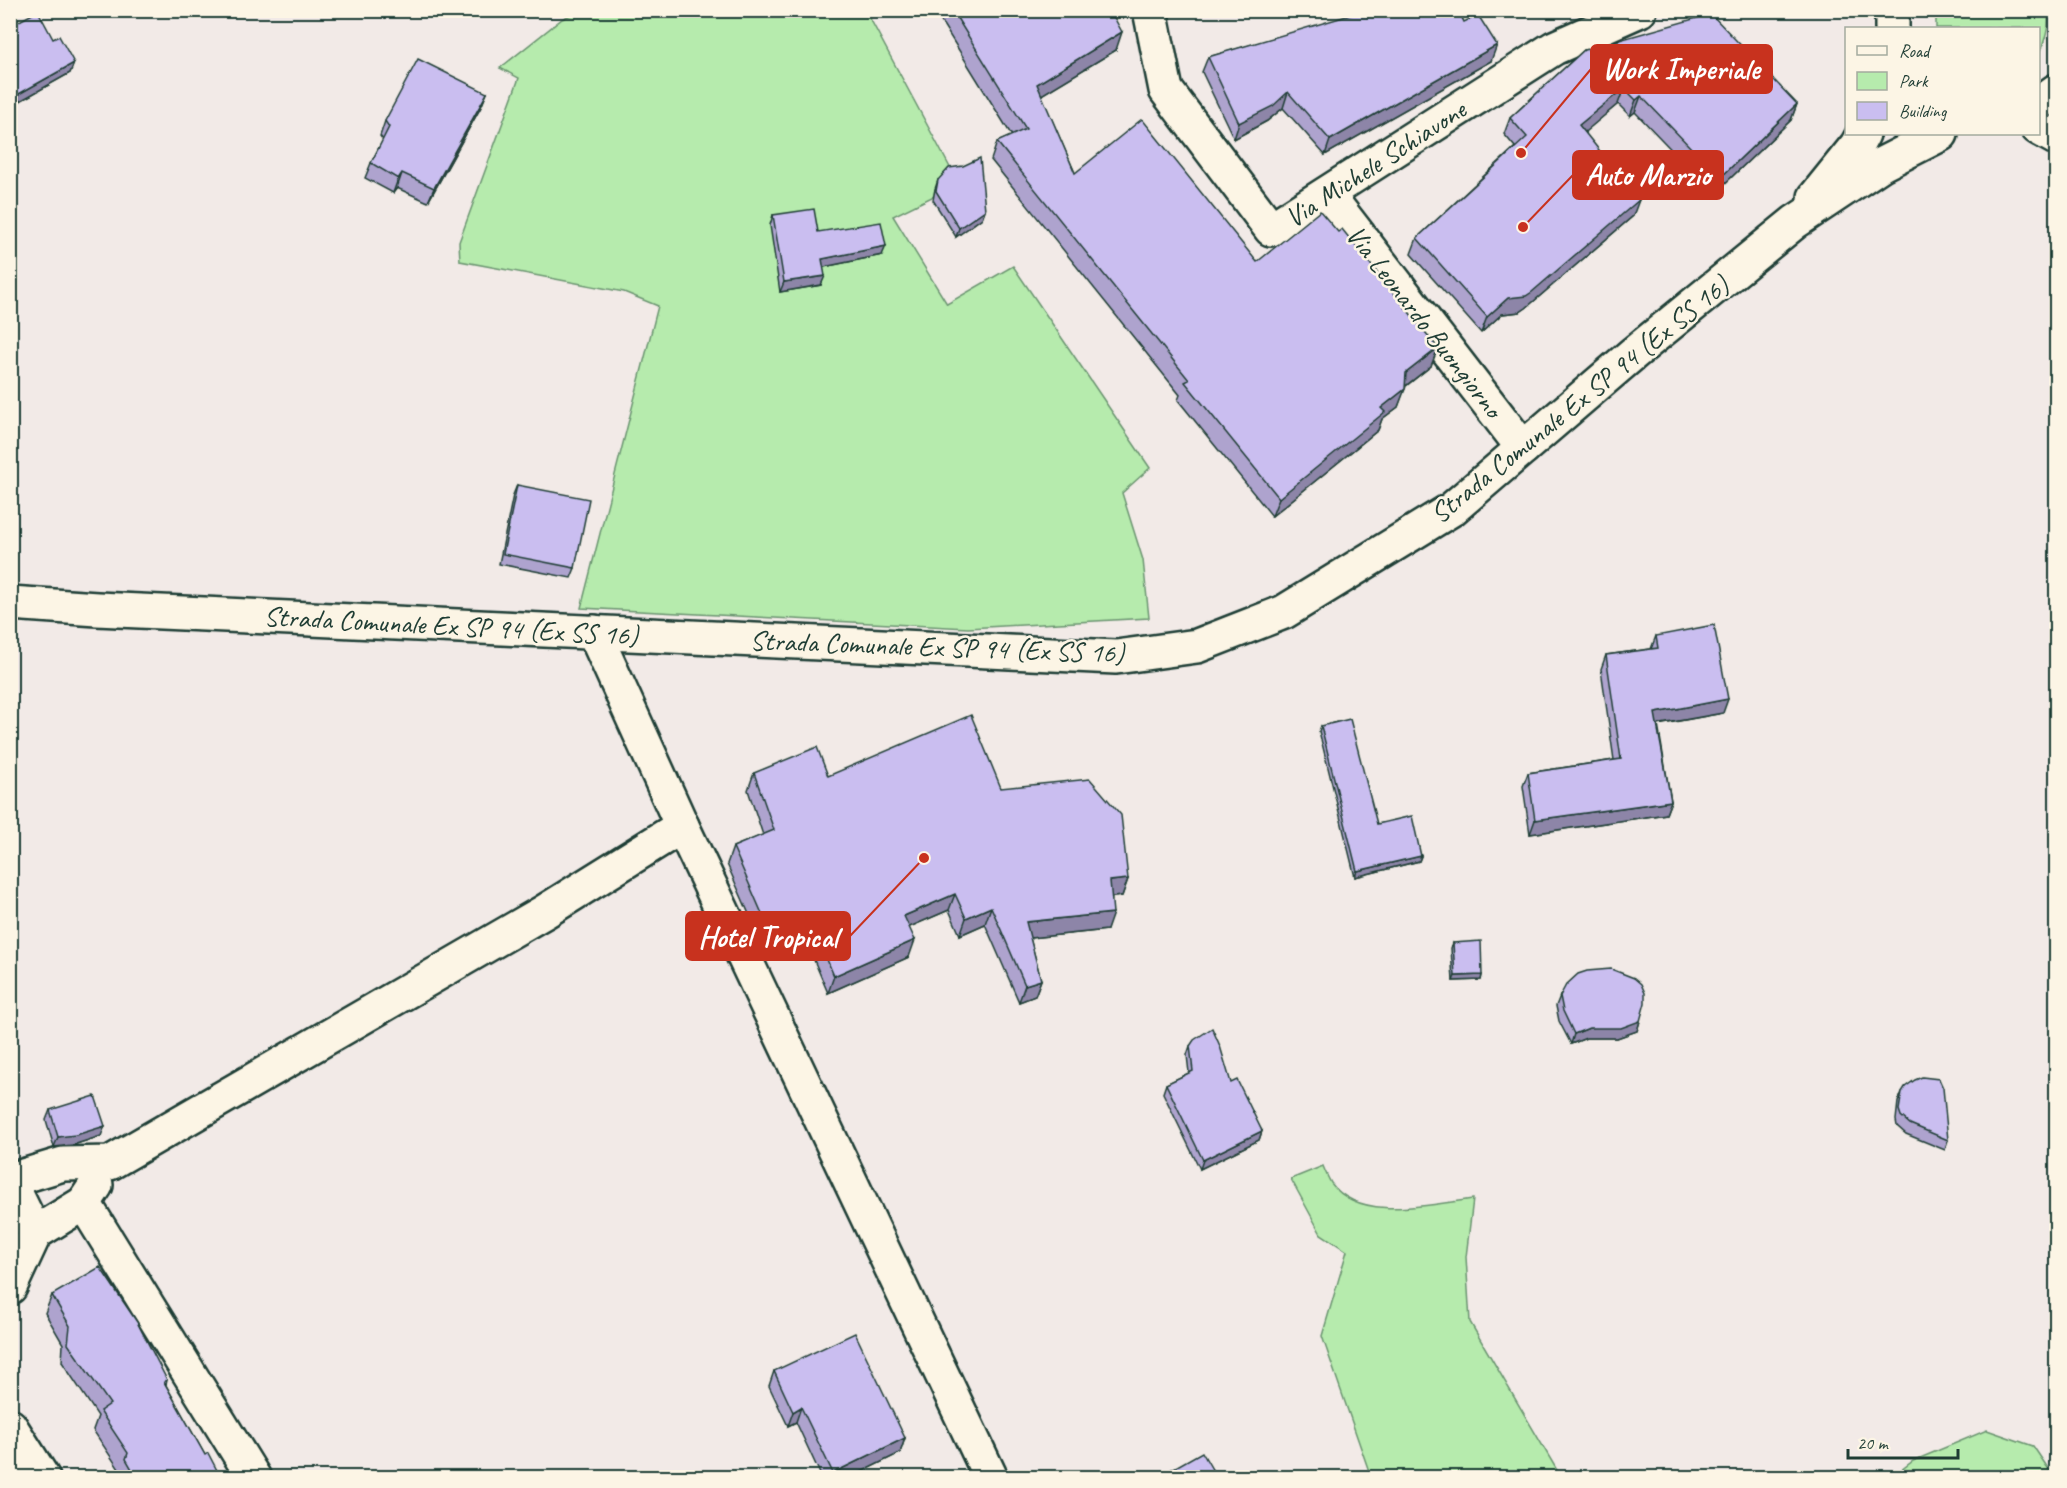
<svg xmlns="http://www.w3.org/2000/svg" width="2067" height="1488" font-family="Caveat,sans-serif">
  <style>
    .green { fill: #b6ebad; stroke: #6a9470; stroke-width: 1.5 }
    .lines { fill: none; stroke-linecap: round; stroke-linejoin: round }
    .minor-casing { stroke: #1f3d34; stroke-width: 38 }
    .tertiary-casing { stroke: #1f3d34; stroke-width: 38 }
    .secondary-casing { stroke: #1f3d34; stroke-width: 38 }
    .minor { stroke: #fcf5e5; stroke-width: 33 }
    .tertiary { stroke: #fcf5e5; stroke-width: 33 }
    .secondary { stroke: #fcf5e5; stroke-width: 33 }
    .wall { fill: #aea3ce; stroke: #1f3d34; stroke-width: 1.5 }
    .shaded-wall { fill: #8d85a8; stroke: #1f3d34; stroke-width: 1.5 }
    .building { fill: #cabef0; stroke: #1f3d34; stroke-width: 1.5 }
    .labels { text-anchor: middle; stroke-width: 5; stroke-linejoin: round; paint-order: stroke }
    .street-label { font-size: 28px; fill: #1f3d34; stroke: #fcf5e5 }
    .leader { fill: none; stroke: #c8321e; stroke-width: 2 }
    .callout-dot { fill: #c8321e; stroke: #fcf5e5; stroke-width: 2 }
    .callout { fill: #c8321e; stroke: #c8321e; stroke-width: 2 }
    .callout-label { font-size: 30px; text-anchor: middle; font-weight: bold; fill: #fff }
  </style>
  <rect width="100%" height="100%" fill="#f2eae7"/>
  <filter id="ink" filterUnits="userSpaceOnUse"><feTurbulence type="fractalNoise" baseFrequency=".0167" numOctaves="2"/><feDisplacementMap in="SourceGraphic" scale="12" xChannelSelector="R" yChannelSelector="G"/><feConvolveMatrix kernelMatrix="1 2 1 2 8 2 1 2 1" color-interpolation-filters="sRGB"/></filter>
  <g filter="url(#ink)">
    <g class="green">
      <path d="M 581,10 L 866,11 L 954,175 L 935,189 L 934,196 L 893,216 L 947,304 L 1013,266 L 1150,468 L 1122,493 L 1143,560 L 1149,618 L 968,628 L 581,608 L 658,306 L 624,292 L 460,261 L 459,242 L 519,78 L 500,68 L 562,19 Z"/>
      <path d="M 1936,11 L 2048,11 C 2050,26 2046,39 2039,53 L 2038,28 L 1936,28 Z"/>
      <path d="M 1323,1166 C 1325,1171 1328,1178 1331,1183 C 1360,1223 1431,1204 1473,1199 L 1466,1257 L 1470,1322 L 1561,1477 L 1371,1477 L 1322,1336 L 1347,1251 L 1321,1234 L 1291,1179 Z"/>
      <path d="M 1987,1430 L 2033,1446 L 2054,1477 L 1892,1477 L 1913,1461 Z"/>
    </g>
    <g class="lines">
      <g class="minor-casing">
        <g id="minor">
          <path d="M 1150,10 L 1166,90 L 1271,229 L 1554,48 L 1640,10"/>
          <path d="M 1327,194 L 1523,448"/>
          <path d="M 682,826 L 991,1478"/>
          <path d="M 10,1180 L 63,1164 L 110,1163 L 544,912 L 682,826 L 594,632"/>
          <path d="M 10,1182 L 35,1233 L 10,1287"/>
          <path d="M 84,1203 L 254,1478"/>
          <path d="M 35,1233 L 84,1203 L 96,1185"/>
          <path d="M 10,1426 L 43,1478"/>
        </g>
      </g>
      <g class="tertiary-casing">
        <path id="tertiary" d="M 2038,128 L 2056,138"/>
      </g>
      <g class="secondary-casing">
        <g id="secondary">
          <path d="M 1892,28 L 1892,10"/>
          <path d="M 2038,104 L 2056,91"/>
          <path d="M 1815,197 L 1857,145 L 1863,134"/>
          <path d="M 10,603 L 97,609 L 1116,657 L 1197,646 L 1284,612 L 1452,509 L 1634,353 L 1795,222 L 1882,164 L 1941,134"/>
        </g>
      </g>
      <use href="#minor" class="minor"/>
      <use href="#tertiary" class="tertiary"/>
      <use href="#secondary" class="secondary"/>
    </g>
    <g class="wall">
      <path d="M 934,10 L 1110,10 L 1116,50 L 1041,95 L 1075,173 L 1257,262 L 1431,366 L 1405,387 L 1398,407 L 1382,419 L 1378,430 L 1272,516 L 1178,400 L 1180,395 L 991,160 L 997,142 L 1012,136 Z"/>
      <path d="M 1360,10 L 1458,10 L 1464,22 L 1491,61 L 1325,155 L 1283,108 L 1267,121 L 1234,139 L 1202,72 L 1208,57 L 1359,14 Z"/>
      <path d="M 10,26 L 53,39 L 74,63 L 70,73 L 13,105 L 10,100 Z"/>
      <path d="M 1584,50 L 1797,104 L 1791,120 L 1714,194 L 1635,112 L 1630,116 L 1618,104 L 1584,132 L 1633,216 L 1526,308 L 1520,312 L 1502,314 L 1481,333 L 1411,254 L 1417,238 L 1515,147 L 1504,134 L 1510,118 Z"/>
      <path d="M 487,93 L 481,107 L 428,202 L 397,188 L 393,193 L 365,178 L 371,163 L 383,140 L 380,136 L 385,121 Z"/>
      <path d="M 938,180 L 985,210 L 982,218 L 956,237 L 933,200 L 935,189 Z"/>
      <path d="M 773,215 L 818,232 L 882,255 L 823,267 L 821,285 L 780,292 L 770,225 Z"/>
      <path d="M 517,485 L 575,568 L 571,578 L 499,564 L 513,495 Z"/>
      <path d="M 1656,636 L 1723,713 L 1658,725 L 1671,801 L 1666,814 L 1530,834 L 1523,786 L 1528,773 L 1614,760 L 1601,669 L 1606,655 L 1651,649 Z"/>
      <path d="M 1321,726 L 1377,824 L 1421,856 L 1419,861 L 1355,877 L 1319,731 Z"/>
      <path d="M 754,773 L 828,776 L 1001,788 L 1128,879 L 1122,896 L 1112,897 L 1107,930 L 1030,938 L 1041,980 L 1035,996 L 1019,1002 L 985,924 L 960,935 L 949,910 L 909,927 L 909,957 L 828,993 L 805,939 L 767,955 L 727,864 L 733,847 L 763,835 L 748,790 Z"/>
      <path d="M 1453,943 L 1482,975 L 1481,980 L 1453,981 L 1451,948 Z"/>
      <path d="M 1560,996 L 1640,1021 L 1637,1031 L 1617,1038 L 1586,1038 L 1571,1044 L 1559,1021 L 1556,1006 Z"/>
      <path d="M 1190,1046 L 1231,1083 L 1262,1131 L 1259,1140 L 1200,1169 L 1163,1093 L 1166,1084 L 1189,1073 L 1187,1055 Z"/>
      <path d="M 1902,1092 L 1948,1140 L 1945,1150 L 1906,1134 L 1897,1126 L 1896,1120 L 1898,1102 Z"/>
      <path d="M 50,1110 L 101,1136 L 73,1145 L 54,1147 L 46,1120 Z"/>
      <path d="M 52,1295 L 167,1380 L 166,1385 L 205,1455 L 221,1478 L 119,1478 L 121,1472 L 93,1430 L 98,1416 L 62,1362 L 63,1344 L 45,1313 Z"/>
      <path d="M 774,1371 L 905,1438 L 900,1453 L 849,1478 L 822,1478 L 796,1422 L 788,1426 L 769,1386 Z"/>
    </g>
    <g class="shaded-wall">
      <path d="M 1122,32 L 1116,50 L 1030,102 L 1037,84 Z"/>
      <path d="M 1497,45 L 1491,61 L 1325,155 L 1330,140 Z"/>
      <path d="M 74,63 L 70,73 L 13,105 L 17,95 Z"/>
      <path d="M 1624,88 L 1618,104 L 1573,142 L 1579,125 Z"/>
      <path d="M 1288,92 L 1283,108 L 1267,121 L 1234,139 L 1239,123 Z"/>
      <path d="M 487,93 L 481,107 L 428,202 L 434,188 Z"/>
      <path d="M 1641,96 L 1635,112 L 1630,116 L 1636,100 Z"/>
      <path d="M 1797,104 L 1791,120 L 1714,194 L 1720,178 Z"/>
      <path d="M 402,173 L 397,188 L 393,193 L 398,179 Z"/>
      <path d="M 1639,200 L 1633,216 L 1526,308 L 1520,312 L 1502,314 L 1481,333 L 1487,317 L 1508,298 Z"/>
      <path d="M 985,210 L 982,218 L 956,237 L 959,228 Z"/>
      <path d="M 886,246 L 882,255 L 819,268 L 822,259 Z"/>
      <path d="M 825,276 L 821,285 L 780,292 L 784,282 Z"/>
      <path d="M 1438,348 L 1431,366 L 1399,391 L 1406,373 Z"/>
      <path d="M 1405,389 L 1398,407 L 1382,419 L 1378,430 L 1272,516 L 1279,498 L 1381,408 Z"/>
      <path d="M 1728,699 L 1723,713 L 1650,726 L 1655,713 Z"/>
      <path d="M 1671,801 L 1666,814 L 1530,834 L 1535,820 Z"/>
      <path d="M 1421,856 L 1419,861 L 1355,877 L 1357,871 Z"/>
      <path d="M 1128,879 L 1122,896 L 1104,898 L 1110,881 Z"/>
      <path d="M 955,894 L 949,910 L 898,932 L 904,916 Z"/>
      <path d="M 991,907 L 985,924 L 960,935 L 966,918 Z"/>
      <path d="M 1113,913 L 1107,930 L 1020,939 L 1026,922 Z"/>
      <path d="M 811,922 L 805,939 L 767,955 L 773,939 Z"/>
      <path d="M 915,940 L 909,957 L 828,993 L 834,976 Z"/>
      <path d="M 1482,975 L 1481,980 L 1453,981 L 1455,976 Z"/>
      <path d="M 1041,980 L 1035,996 L 1019,1002 L 1025,985 Z"/>
      <path d="M 1640,1021 L 1637,1031 L 1617,1038 L 1586,1038 L 1571,1044 L 1574,1034 L 1589,1028 Z"/>
      <path d="M 105,1126 L 101,1136 L 73,1145 L 54,1147 L 58,1137 Z"/>
      <path d="M 1262,1131 L 1259,1140 L 1200,1169 L 1203,1160 Z"/>
      <path d="M 801,1407 L 796,1422 L 788,1426 L 793,1412 Z"/>
      <path d="M 905,1438 L 900,1453 L 849,1478 L 831,1478 L 833,1473 Z"/>
    </g>
    <g class="building">
      <path d="M 952,10 L 1110,10 L 1122,32 L 1037,84 L 1075,173 L 1142,119 L 1257,262 L 1320,211 L 1338,232 L 1342,229 L 1438,348 L 1406,373 L 1405,389 L 1381,408 L 1385,412 L 1279,498 L 1185,382 L 1189,380 L 997,142 L 1026,129 Z"/>
      <path d="M 1367,10 L 1458,10 L 1464,22 L 1478,15 L 1497,45 L 1330,140 L 1288,92 L 1273,106 L 1239,123 L 1208,57 Z"/>
      <path d="M 38,11 L 53,39 L 59,36 L 74,63 L 17,95 L 10,83 L 10,26 Z"/>
      <path d="M 1711,14 L 1797,104 L 1720,178 L 1641,96 L 1636,100 L 1624,88 L 1579,125 L 1639,200 L 1532,292 L 1526,296 L 1508,298 L 1487,317 L 1417,238 L 1527,137 L 1510,118 L 1584,50 Z"/>
      <path d="M 418,59 L 487,93 L 434,188 L 402,173 L 398,179 L 371,163 L 389,127 L 385,121 Z"/>
      <path d="M 980,158 L 985,210 L 959,228 L 936,191 L 938,180 L 949,168 L 963,166 Z"/>
      <path d="M 814,209 L 818,232 L 881,222 L 886,246 L 822,259 L 825,276 L 784,282 L 773,215 Z"/>
      <path d="M 517,485 L 589,499 L 575,568 L 503,554 Z"/>
      <path d="M 1714,625 L 1728,699 L 1655,713 L 1671,801 L 1535,820 L 1528,773 L 1621,759 L 1606,655 L 1658,648 L 1656,636 Z"/>
      <path d="M 971,715 L 1001,788 L 1090,779 L 1121,815 L 1128,879 L 1110,881 L 1113,913 L 1026,922 L 1041,980 L 1025,985 L 991,907 L 966,918 L 955,894 L 904,916 L 915,940 L 834,976 L 811,922 L 773,939 L 733,847 L 774,830 L 754,773 L 817,747 L 828,776 Z"/>
      <path d="M 1350,719 L 1377,824 L 1412,816 L 1421,856 L 1357,871 L 1321,726 Z"/>
      <path d="M 1481,941 L 1482,975 L 1455,976 L 1453,943 Z"/>
      <path d="M 1611,969 L 1634,978 L 1641,984 L 1645,993 L 1645,1003 L 1640,1021 L 1621,1028 L 1589,1028 L 1574,1034 L 1563,1011 L 1560,996 L 1566,985 L 1578,974 L 1587,971 Z"/>
      <path d="M 1212,1028 L 1220,1046 L 1231,1083 L 1237,1080 L 1262,1131 L 1203,1160 L 1166,1084 L 1193,1071 L 1190,1046 L 1194,1040 Z"/>
      <path d="M 1922,1077 L 1939,1079 L 1943,1088 L 1948,1140 L 1910,1124 L 1901,1116 L 1899,1110 L 1902,1092 L 1905,1087 L 1915,1080 Z"/>
      <path d="M 95,1096 L 105,1126 L 76,1135 L 58,1137 L 50,1110 Z"/>
      <path d="M 100,1267 L 137,1322 L 167,1380 L 164,1382 L 205,1455 L 208,1453 L 221,1478 L 137,1478 L 126,1459 L 128,1453 L 100,1411 L 110,1404 L 68,1344 L 70,1326 L 52,1295 Z"/>
      <path d="M 855,1333 L 905,1438 L 833,1473 L 801,1407 L 793,1412 L 774,1371 Z"/>
      <path d="M 1202,1452 L 1217,1478 L 1156,1478 Z"/>
    </g>
  </g>
  <g class="labels">
    <g class="street-label">
      <text transform="translate(1375 163) rotate(-33)" y="10">Via Michele Schiavone</text>
      <text transform="translate(1425 321) rotate(52)" y="10">Via Leonardo Buongiorno</text>
      <text transform="translate(1579 399) rotate(-39)" y="10">Strada Comunale Ex SP 94 (Ex SS 16)</text>
      <text transform="translate(451 625) rotate(3)" y="10">Strada Comunale Ex SP 94 (Ex SS 16)</text>
      <text transform="translate(937 646) rotate(2)" y="10">Strada Comunale Ex SP 94 (Ex SS 16)</text>
    </g>
  </g>
  <path class="leader" d="M1521 153L1591 69M1523 227L1573 175M924 858L850 936"/>
  <g class="callout-dot">
    <circle cx="1521" cy="153" r="6"/>
    <circle cx="1523" cy="227" r="6"/>
    <circle cx="924" cy="858" r="6"/>
  </g>
  <g class="callout">
    <rect x="1591" y="45" width="181" height="48" rx="6"/>
    <rect x="1573" y="151" width="150" height="48" rx="6"/>
    <rect x="686" y="912" width="164" height="48" rx="6"/>
  </g>
  <g class="callout-label">
    <text x="1681" y="79">Work Imperiale</text>
    <text x="1648" y="185">Auto Marzio</text>
    <text x="768" y="947">Hotel Tropical</text>
  </g>
  <rect width="2067" height="1488" fill="none" stroke="#fcf5e5" stroke-width="36"/>
  <rect x="18" y="18" width="2031" height="1452" fill="none" stroke="#1f3d34" stroke-width="2" filter="url(#ink)"/>
  <rect x="1845" y="27" width="195" height="108" fill="#fcf5e5" stroke="#a4ab9e" stroke-width="1.5"/>
  <rect x="1857" y="46" width="30" height="9" fill="#fcf5e5" stroke="#a4ab9e" stroke-width="1.5"/>
  <text x="1899" y="57" font-size="18" fill="#1f3d34">Road</text>
  <rect x="1857" y="72" width="30" height="18" fill="#b6ebad" stroke="#a4ab9e" stroke-width="1.5"/>
  <text x="1899" y="87" font-size="18" fill="#1f3d34">Park</text>
  <rect x="1857" y="102" width="30" height="18" fill="#cabef0" stroke="#a4ab9e" stroke-width="1.5"/>
  <text x="1899" y="117" font-size="18" fill="#1f3d34">Building</text>
  <path d="M1848 1449v9h110v-9" fill="none" stroke="#1f3d34" stroke-width="3"/>
  <text x="1857" y="1449" font-size="18" fill="#1f3d34" stroke="#fcf5e5" stroke-width="4.5" paint-order="stroke">20 m</text>
</svg>
